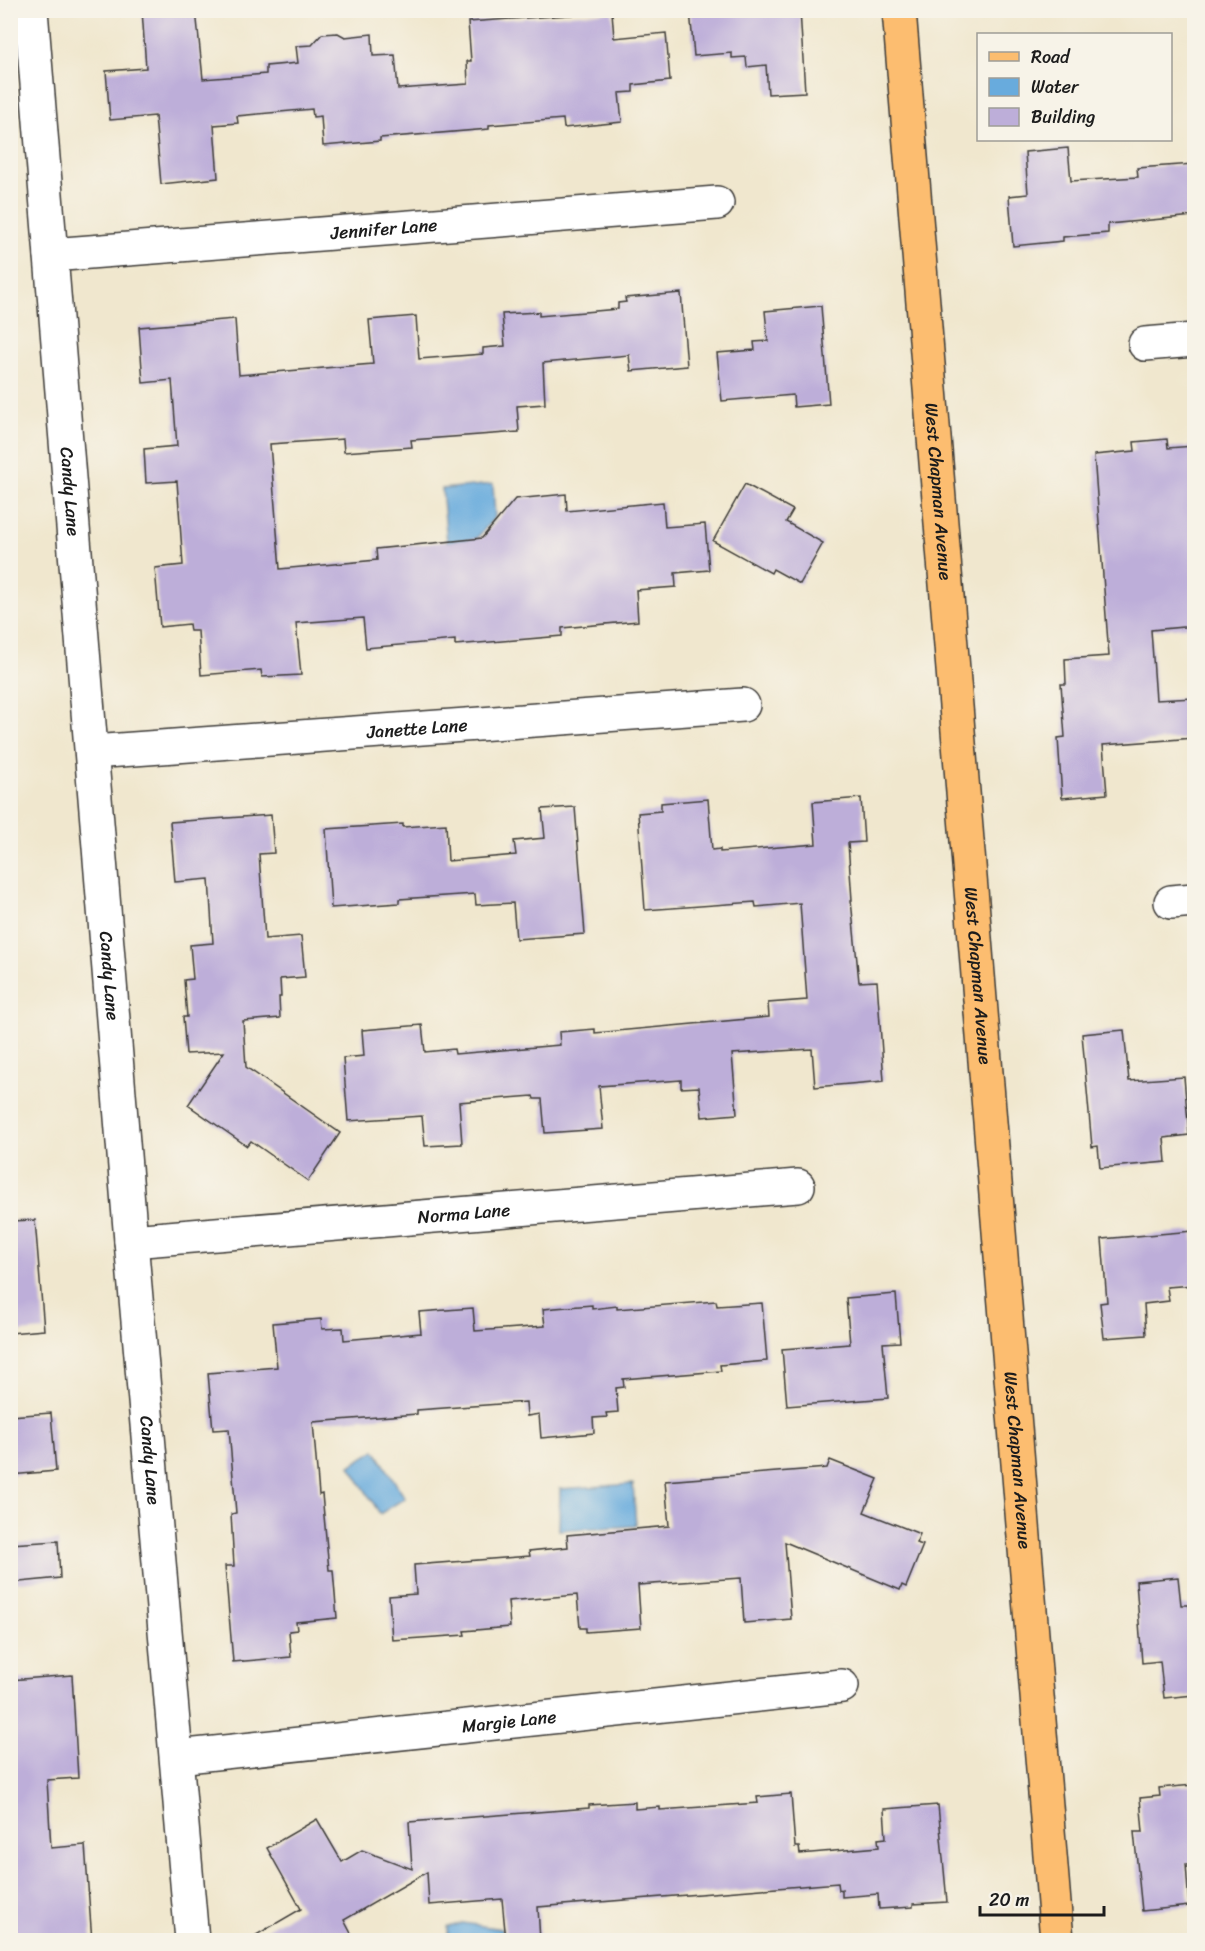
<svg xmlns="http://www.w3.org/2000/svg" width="1205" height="1951" font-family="Sriracha,sans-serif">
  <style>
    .water { fill: #68abdd; stroke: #42647c; stroke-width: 1.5 }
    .building { fill: #bdaed9 }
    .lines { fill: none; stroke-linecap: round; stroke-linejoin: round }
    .minor-casing { stroke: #3c3a37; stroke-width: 36 }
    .primary-casing { stroke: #3c3a37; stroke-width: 36 }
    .minor { stroke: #fff; stroke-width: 33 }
    .primary { stroke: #fcbd6f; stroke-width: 33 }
    .labels { text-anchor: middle; stroke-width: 6; stroke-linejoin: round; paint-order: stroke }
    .street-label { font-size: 18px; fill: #1c1c1c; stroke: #f7f3e8 }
  </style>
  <rect width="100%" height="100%" fill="#f7f3e8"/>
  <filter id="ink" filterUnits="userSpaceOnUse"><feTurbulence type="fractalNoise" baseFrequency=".0167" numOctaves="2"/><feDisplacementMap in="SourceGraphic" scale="12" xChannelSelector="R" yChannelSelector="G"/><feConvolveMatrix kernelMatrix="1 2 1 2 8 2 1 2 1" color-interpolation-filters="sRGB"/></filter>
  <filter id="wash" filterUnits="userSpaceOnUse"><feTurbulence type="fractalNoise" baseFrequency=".008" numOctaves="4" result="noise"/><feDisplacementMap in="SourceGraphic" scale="24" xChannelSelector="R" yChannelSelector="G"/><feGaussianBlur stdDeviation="1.35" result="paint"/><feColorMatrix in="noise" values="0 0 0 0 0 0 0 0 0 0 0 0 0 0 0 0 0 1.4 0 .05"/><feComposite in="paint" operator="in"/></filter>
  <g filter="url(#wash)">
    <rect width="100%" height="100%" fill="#f0e7ce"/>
    <g class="water">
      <path d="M 493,484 L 495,517 L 476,539 L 447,542 L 442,489 Z"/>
      <path d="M 375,1450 L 405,1498 L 380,1514 L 350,1466 Z"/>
      <path d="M 633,1484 L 636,1526 L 559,1530 L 560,1489 Z"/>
      <path d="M 463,1923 L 501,1929 L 505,1940 L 448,1940 L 448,1927 Z"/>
    </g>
    <g id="blocks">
      <g class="building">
        <path d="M 142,10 L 196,10 L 203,79 L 266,74 L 266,66 L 298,63 L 296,46 L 312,45 L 322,34 L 338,33 L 345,37 L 372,34 L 373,56 L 395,55 L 398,89 L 468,84 L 467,61 L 471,61 L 468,22 L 612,12 L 614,38 L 666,33 L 670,81 L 633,85 L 633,92 L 619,93 L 622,122 L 564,128 L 563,119 L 489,125 L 489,129 L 380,138 L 380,141 L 323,146 L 321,116 L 313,117 L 312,109 L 237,116 L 238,123 L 214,125 L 218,178 L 161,184 L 155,116 L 110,120 L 106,71 L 146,68 Z"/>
        <path d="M 690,10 L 800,10 L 805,92 L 768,94 L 766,65 L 747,67 L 746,57 L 732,58 L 732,53 L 694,56 Z"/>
        <path d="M 1068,148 L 1071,181 L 1138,177 L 1137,168 L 1194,164 L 1194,216 L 1108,224 L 1108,233 L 1063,237 L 1063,241 L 1013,246 L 1009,196 L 1028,194 L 1025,152 Z"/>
        <path d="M 681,293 L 687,366 L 631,371 L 629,355 L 543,363 L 545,404 L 517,406 L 519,432 L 411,440 L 412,447 L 344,452 L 343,439 L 270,444 L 280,569 L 377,560 L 376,549 L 482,538 L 515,499 L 566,494 L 567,511 L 663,502 L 665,527 L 705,524 L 709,570 L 675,573 L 676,587 L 636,590 L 638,621 L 562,628 L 562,636 L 455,645 L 455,640 L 366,648 L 363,618 L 296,623 L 301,675 L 262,677 L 261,670 L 201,675 L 198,631 L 190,631 L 189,624 L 160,627 L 155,568 L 183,565 L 177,481 L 146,483 L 144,449 L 177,446 L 172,380 L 143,383 L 139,327 L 235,319 L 239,375 L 373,364 L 369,320 L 416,316 L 419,359 L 483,354 L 483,348 L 505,346 L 502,314 L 539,312 L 539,316 L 618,309 L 618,303 L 626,302 L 625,298 Z"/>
        <path d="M 821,306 L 829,404 L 794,407 L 793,395 L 722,401 L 717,353 L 755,350 L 754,342 L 768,341 L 765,311 Z"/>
        <path d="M 1167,439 L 1168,448 L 1194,446 L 1194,626 L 1151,630 L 1156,700 L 1194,698 L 1194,738 L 1103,745 L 1107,794 L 1062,798 L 1058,738 L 1065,737 L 1061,684 L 1066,684 L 1065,659 L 1109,656 L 1094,455 L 1135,451 L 1134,442 Z"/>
        <path d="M 745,484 L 793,510 L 786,522 L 823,543 L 800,584 L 773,569 L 771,573 L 713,541 Z"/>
        <path d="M 861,798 L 864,842 L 848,843 L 852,900 L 851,900 L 859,982 L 877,981 L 884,1081 L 815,1087 L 812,1049 L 732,1054 L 737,1114 L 702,1117 L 699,1087 L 681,1088 L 681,1080 L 599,1086 L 603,1129 L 545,1133 L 542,1099 L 534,1099 L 533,1096 L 459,1102 L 462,1144 L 425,1146 L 422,1116 L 348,1121 L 343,1058 L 364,1056 L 362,1030 L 422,1025 L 425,1052 L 454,1049 L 455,1054 L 560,1045 L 559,1032 L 595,1029 L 595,1033 L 769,1017 L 768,1003 L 807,1000 L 800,903 L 756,907 L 755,902 L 645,910 L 638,813 L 661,811 L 661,803 L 708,799 L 712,850 L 720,849 L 720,852 L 816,844 L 813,802 Z"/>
        <path d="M 575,807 L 585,934 L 516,939 L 513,903 L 476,905 L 475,894 L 399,899 L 399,903 L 331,908 L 326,829 L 403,824 L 403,827 L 446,824 L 448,861 L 516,855 L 514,841 L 545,838 L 542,809 Z"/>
        <path d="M 271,815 L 274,853 L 259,854 L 265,939 L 301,936 L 305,977 L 280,979 L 281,997 L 279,997 L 280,1018 L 243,1021 L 246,1067 L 340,1133 L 308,1181 L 251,1141 L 247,1146 L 188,1105 L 224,1052 L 186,1054 L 183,1017 L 187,1017 L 184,980 L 193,979 L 190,945 L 213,943 L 209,879 L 175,882 L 170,822 Z"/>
        <path d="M 1124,1030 L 1129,1081 L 1184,1077 L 1189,1135 L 1164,1138 L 1166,1162 L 1100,1168 L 1098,1146 L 1092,1147 L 1082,1034 Z"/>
        <path d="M 35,1220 L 44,1330 L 10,1333 L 10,1221 Z"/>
        <path d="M 1193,1231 L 1194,1285 L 1167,1287 L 1169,1301 L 1144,1304 L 1146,1335 L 1104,1338 L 1100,1303 L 1107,1302 L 1102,1239 Z"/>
        <path d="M 896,1294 L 900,1342 L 883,1343 L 888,1398 L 787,1406 L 782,1349 L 850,1344 L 846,1298 Z"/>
        <path d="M 716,1301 L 717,1306 L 762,1303 L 767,1361 L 720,1365 L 721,1371 L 623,1379 L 624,1387 L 616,1388 L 618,1412 L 606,1413 L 607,1417 L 593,1418 L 594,1433 L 541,1438 L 539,1414 L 527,1416 L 526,1402 L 417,1410 L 417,1414 L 313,1422 L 319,1495 L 322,1494 L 329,1570 L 333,1570 L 337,1618 L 296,1622 L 297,1630 L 289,1631 L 291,1657 L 233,1662 L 225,1566 L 234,1566 L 231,1514 L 236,1513 L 229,1429 L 213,1430 L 208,1373 L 277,1367 L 273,1323 L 321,1319 L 322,1329 L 343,1328 L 344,1340 L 421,1333 L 419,1312 L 473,1308 L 475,1331 L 545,1326 L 543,1309 L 592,1305 L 592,1309 L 617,1306 L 617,1309 Z"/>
        <path d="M 51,1413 L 56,1471 L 10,1475 L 10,1416 Z"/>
        <path d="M 830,1460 L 878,1479 L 864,1512 L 920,1534 L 916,1543 L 923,1545 L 906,1587 L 902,1585 L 900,1590 L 785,1542 L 791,1619 L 744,1623 L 741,1578 L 638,1585 L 641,1628 L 586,1632 L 586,1628 L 580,1628 L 577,1595 L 508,1601 L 510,1627 L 464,1631 L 465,1635 L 392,1640 L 389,1596 L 416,1594 L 414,1565 L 530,1556 L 529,1551 L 568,1547 L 567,1535 L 669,1526 L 665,1481 L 827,1468 Z"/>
        <path d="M 58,1541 L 60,1578 L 10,1583 L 10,1544 Z"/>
        <path d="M 1178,1577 L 1181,1605 L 1189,1605 L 1190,1610 L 1194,1610 L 1194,1695 L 1164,1698 L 1160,1661 L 1142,1663 L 1136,1581 Z"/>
        <path d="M 72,1675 L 78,1778 L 47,1780 L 51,1848 L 85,1845 L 92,1941 L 10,1941 L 10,1680 Z"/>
        <path d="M 1194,1785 L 1194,1863 L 1186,1864 L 1189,1906 L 1142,1911 L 1134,1832 L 1143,1832 L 1140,1798 L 1160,1796 L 1159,1788 Z"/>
        <path d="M 791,1794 L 795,1847 L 799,1847 L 800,1854 L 879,1847 L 878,1839 L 886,1838 L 884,1809 L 938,1805 L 947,1902 L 913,1904 L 913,1907 L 879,1909 L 878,1894 L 842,1897 L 842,1889 L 839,1890 L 838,1883 L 538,1907 L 540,1941 L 506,1941 L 502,1899 L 429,1905 L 427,1872 L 344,1920 L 355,1941 L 246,1941 L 301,1909 L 267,1848 L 317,1819 L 342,1862 L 362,1850 L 412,1869 L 409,1822 L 589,1808 L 589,1805 L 635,1802 L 635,1809 L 660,1807 L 660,1810 L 758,1803 L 757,1797 Z"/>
      </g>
    </g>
  </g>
  <g filter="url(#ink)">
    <use href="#blocks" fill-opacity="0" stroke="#3c3a37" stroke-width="1.5"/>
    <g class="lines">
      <g class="minor-casing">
        <g id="minor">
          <path id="s1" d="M 31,10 L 131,1241 L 192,1940"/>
          <path id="s2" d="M 51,255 L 717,203"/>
          <path d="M 1145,344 L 1194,340"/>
          <path id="s3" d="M 92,752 L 743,705"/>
          <path d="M 1171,902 L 1194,900"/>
          <path id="s4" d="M 131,1241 L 798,1186"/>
          <path id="s5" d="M 177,1757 L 842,1686"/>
        </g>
      </g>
      <g class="primary-casing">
        <g id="primary">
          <path id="s6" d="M 899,10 L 1057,1940"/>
        </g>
      </g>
      <use href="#minor" class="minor"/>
      <use href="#primary" class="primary"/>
    </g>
  </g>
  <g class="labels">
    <g class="street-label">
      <text dy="6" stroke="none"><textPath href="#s2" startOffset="334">Jennifer Lane</textPath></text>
      <text dy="6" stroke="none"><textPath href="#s1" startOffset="483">Candy Lane</textPath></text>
      <text dy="6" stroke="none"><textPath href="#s6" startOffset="483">West Chapman Avenue</textPath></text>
      <text dy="6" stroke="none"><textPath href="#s3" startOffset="326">Janette Lane</textPath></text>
      <text dy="6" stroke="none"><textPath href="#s6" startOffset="969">West Chapman Avenue</textPath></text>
      <text dy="6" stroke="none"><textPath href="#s1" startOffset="969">Candy Lane</textPath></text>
      <text dy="6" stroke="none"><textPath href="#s4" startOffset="334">Norma Lane</textPath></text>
      <text dy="6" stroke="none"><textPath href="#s1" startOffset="1455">Candy Lane</textPath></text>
      <text dy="6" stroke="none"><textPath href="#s6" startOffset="1455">West Chapman Avenue</textPath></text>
      <text dy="6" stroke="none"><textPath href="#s5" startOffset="334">Margie Lane</textPath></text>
    </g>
  </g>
  <rect width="1205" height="1951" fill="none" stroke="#f7f3e8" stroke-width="36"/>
  <rect x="977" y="33" width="195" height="108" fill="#f7f3e8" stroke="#9f9d96" stroke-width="1.5"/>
  <rect x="989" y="52" width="30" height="9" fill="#fcbd6f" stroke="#9f9d96" stroke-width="1.5"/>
  <text x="1031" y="63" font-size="18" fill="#1c1c1c">Road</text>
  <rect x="989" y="78" width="30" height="18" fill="#68abdd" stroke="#9f9d96" stroke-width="1.5"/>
  <text x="1031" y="93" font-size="18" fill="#1c1c1c">Water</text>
  <rect x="989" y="108" width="30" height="18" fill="#bdaed9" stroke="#9f9d96" stroke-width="1.5"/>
  <text x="1031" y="123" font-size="18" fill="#1c1c1c">Building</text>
  <path d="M980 1906v9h124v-9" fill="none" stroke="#1c1c1c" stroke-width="3"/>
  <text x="989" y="1906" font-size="18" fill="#1c1c1c" stroke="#f7f3e8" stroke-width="4.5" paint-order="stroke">20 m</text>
</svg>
